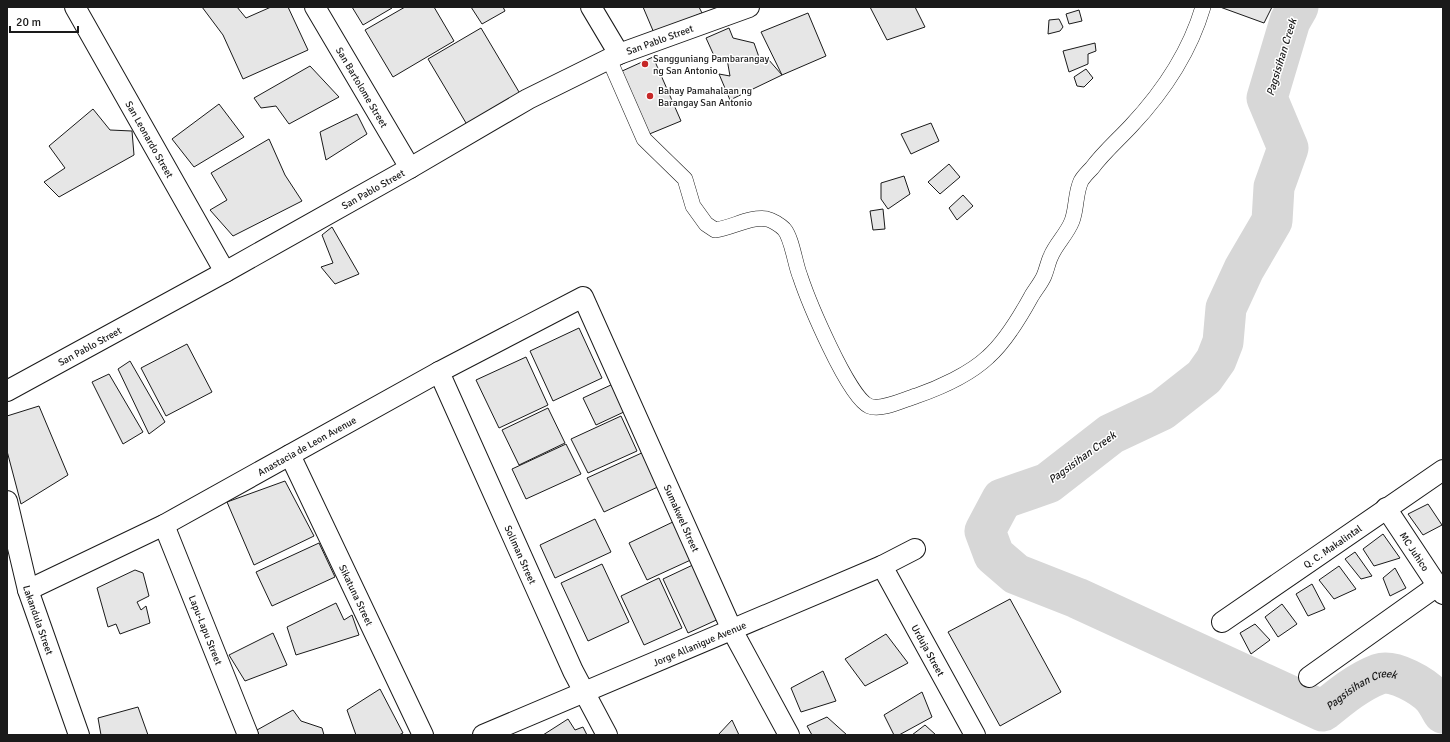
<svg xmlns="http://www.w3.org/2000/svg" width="1450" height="742" font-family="Signika,sans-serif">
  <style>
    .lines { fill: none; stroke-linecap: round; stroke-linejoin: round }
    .river { stroke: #d7d7d7; stroke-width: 41 }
    .building { fill: #e6e6e6; stroke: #1a1a1a }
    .pedestrian-casing { stroke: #1a1a1a; stroke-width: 16 }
    .minor-casing { stroke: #1a1a1a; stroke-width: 22 }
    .pedestrian { stroke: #fff; stroke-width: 15 }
    .minor { stroke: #fff; stroke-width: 20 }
    .poi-dot { fill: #c62828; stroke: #fff; stroke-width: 1.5 }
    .labels { text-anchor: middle; stroke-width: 3; stroke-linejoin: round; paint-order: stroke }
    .street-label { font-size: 10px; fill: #1a1a1a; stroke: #fff }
    .poi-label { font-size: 10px; fill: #1a1a1a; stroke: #fff; text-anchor: start }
    .water-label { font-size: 11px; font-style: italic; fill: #1a1a1a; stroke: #fff }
  </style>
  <rect width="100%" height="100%" fill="#fff"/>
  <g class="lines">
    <path class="river" id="s1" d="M 1298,7 L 1290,21 L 1267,98 L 1288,148 L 1274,187 L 1272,221 L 1244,269 L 1226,308 L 1223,342 L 1216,360 L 1204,377 L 1162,410 L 1111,434 L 1048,483 L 1002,499 L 985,531 L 994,555 L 1016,574 L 1077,598 L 1323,711 C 1340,697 1358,682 1379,674 C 1394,669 1423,686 1433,697 C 1437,702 1440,708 1443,713"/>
  </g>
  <g class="building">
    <path d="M 202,7 L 237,7 L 246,18 L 271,7 L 288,7 L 308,50 L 243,79 L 223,35 Z"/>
    <path d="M 352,7 L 391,7 L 392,8 L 363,25 Z"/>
    <path d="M 405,7 L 434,7 L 454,41 L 393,77 L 365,30 Z"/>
    <path d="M 471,7 L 503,7 L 505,11 L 482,24 Z"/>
    <path d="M 643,7 L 699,7 L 702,13 L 654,33 Z"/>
    <path d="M 870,7 L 915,7 L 925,27 L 887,40 Z"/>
    <path d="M 1220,7 L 1272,7 L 1264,23 Z"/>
    <path d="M 1079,10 L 1082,21 L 1069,24 L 1066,14 Z"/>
    <path d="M 808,13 L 826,56 L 782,75 L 761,32 Z"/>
    <path d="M 1059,19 L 1063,27 L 1060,31 L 1048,34 L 1049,20 Z"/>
    <path d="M 481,28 L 522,97 L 469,128 L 428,59 Z"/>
    <path d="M 729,28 L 733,38 L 754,43 L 760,60 L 768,59 L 782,75 L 730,100 L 719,74 L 730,76 L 727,59 L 716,60 L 706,38 Z"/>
    <path d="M 1095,43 L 1096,51 L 1088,54 L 1088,64 L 1069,72 L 1063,51 Z"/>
    <path d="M 653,57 L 681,121 L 647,135 L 620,72 Z"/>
    <path d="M 310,66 L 339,97 L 289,124 L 276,106 L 261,108 L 254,98 Z"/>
    <path d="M 1086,69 L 1093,78 L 1084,87 L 1077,86 L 1074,77 Z"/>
    <path d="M 219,104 L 244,137 L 194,167 L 172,139 Z"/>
    <path d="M 93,109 L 110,130 L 132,131 L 134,155 L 59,197 L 44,182 L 65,168 L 49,146 Z"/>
    <path d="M 357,114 L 367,134 L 326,160 L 320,132 Z"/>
    <path d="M 931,123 L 939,141 L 911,154 L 901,134 Z"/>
    <path d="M 269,139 L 285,175 L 302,201 L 233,236 L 210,210 L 227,200 L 211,173 Z"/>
    <path d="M 949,164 L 960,177 L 940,194 L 928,182 Z"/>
    <path d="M 904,176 L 910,194 L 888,209 L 881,199 L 881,183 Z"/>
    <path d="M 963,195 L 973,206 L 957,220 L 949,208 Z"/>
    <path d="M 883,209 L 885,229 L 873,230 L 870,211 Z"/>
    <path d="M 332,227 L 359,274 L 335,284 L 321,267 L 333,263 L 322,235 Z"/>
    <path d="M 579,328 L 602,378 L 553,401 L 530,351 Z"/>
    <path d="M 187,344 L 212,392 L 166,416 L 141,368 Z"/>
    <path d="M 526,357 L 548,405 L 499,428 L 476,380 Z"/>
    <path d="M 130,361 L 165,422 L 149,434 L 118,369 Z"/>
    <path d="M 109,374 L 143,432 L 123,444 L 92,382 Z"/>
    <path d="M 613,384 L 626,411 L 596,425 L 583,398 Z"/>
    <path d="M 39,406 L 68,475 L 21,504 L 7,451 L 7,416 Z"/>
    <path d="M 548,408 L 565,443 L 519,465 L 502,430 Z"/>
    <path d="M 621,416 L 637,451 L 588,473 L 571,439 Z"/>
    <path d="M 566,444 L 581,474 L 526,499 L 512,469 Z"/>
    <path d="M 646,451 L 662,485 L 604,512 L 587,478 Z"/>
    <path d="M 285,481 L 314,536 L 254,565 L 227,502 Z"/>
    <path d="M 1428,504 L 1442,525 L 1423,535 L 1408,514 Z"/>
    <path d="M 595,519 L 611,552 L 555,578 L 540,545 Z"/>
    <path d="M 677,520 L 695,558 L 647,580 L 629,543 Z"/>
    <path d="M 1383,534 L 1400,558 L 1374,566 L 1363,549 Z"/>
    <path d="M 319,543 L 335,577 L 272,606 L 256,572 Z"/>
    <path d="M 1355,552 L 1372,576 L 1361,579 L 1345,559 Z"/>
    <path d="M 697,563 L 723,617 L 688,633 L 663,579 Z"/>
    <path d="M 602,564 L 629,622 L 588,641 L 561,583 Z"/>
    <path d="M 1339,566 L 1356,589 L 1334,599 L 1319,580 Z"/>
    <path d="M 1395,568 L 1406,588 L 1390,596 L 1383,578 Z"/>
    <path d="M 135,570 L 143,573 L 149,596 L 137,602 L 141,610 L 146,606 L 150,623 L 120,634 L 116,624 L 108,627 L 97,588 Z"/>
    <path d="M 659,578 L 682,628 L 644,645 L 621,596 Z"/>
    <path d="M 1312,584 L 1325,609 L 1308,616 L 1296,594 Z"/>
    <path d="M 1010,599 L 1061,692 L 1000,726 L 948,632 Z"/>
    <path d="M 336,603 L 344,620 L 352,615 L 359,635 L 296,655 L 287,627 Z"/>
    <path d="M 1282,604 L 1297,624 L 1278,637 L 1265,617 Z"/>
    <path d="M 1255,624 L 1270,640 L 1251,654 L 1240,633 Z"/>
    <path d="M 273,633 L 287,665 L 245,681 L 229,655 Z"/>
    <path d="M 886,634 L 908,663 L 865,686 L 845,659 Z"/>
    <path d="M 823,671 L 836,701 L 801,712 L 791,688 Z"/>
    <path d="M 380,689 L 403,733 L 399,735 L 356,735 L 347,710 Z"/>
    <path d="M 922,692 L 932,717 L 899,735 L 894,735 L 884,715 Z"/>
    <path d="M 138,707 L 148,735 L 101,735 L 98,718 Z"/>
    <path d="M 293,710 L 301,721 L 322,728 L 324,735 L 259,735 L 257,730 Z"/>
    <path d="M 827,717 L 847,735 L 812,735 L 807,726 Z"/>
    <path d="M 568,719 L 575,730 L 583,727 L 587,735 L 543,735 Z"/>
    <path d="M 732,720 L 739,735 L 718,735 Z"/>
    <path d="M 925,725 L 936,735 L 912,735 Z"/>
  </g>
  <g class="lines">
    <g class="pedestrian-casing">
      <path id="pedestrian" d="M 609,59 L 644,139 L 685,179 L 693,206 L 706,224 L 715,230 C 732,228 750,216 767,219 C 772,220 780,225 784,229 C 792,238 795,264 800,276 C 808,300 848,397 869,406 C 881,411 903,400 916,396 C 939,388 970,374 988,357 C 1005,342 1020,317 1031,297 C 1035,290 1041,283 1044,276 C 1047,269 1048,262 1051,256 C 1056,244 1067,234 1072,221 C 1077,208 1075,194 1081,181 C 1084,176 1088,172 1092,168 C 1103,153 1118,140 1131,126 C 1163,92 1190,51 1203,7"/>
    </g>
    <g class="minor-casing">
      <g id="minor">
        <path id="s2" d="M 75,7 L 225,272"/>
        <path id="s3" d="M 315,7 L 410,168"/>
        <path d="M 591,7 L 619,54"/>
        <path id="s4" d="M 439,372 L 573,671 L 607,735"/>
        <path id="s5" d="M 7,391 L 225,272 L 410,168 L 528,99 L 619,54 L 749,7"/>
        <path id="s6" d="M 290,455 L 423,735"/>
        <path id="s7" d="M 7,501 L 28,590 L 79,735"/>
        <path id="s8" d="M 1386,508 L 1443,594"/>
        <path id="s9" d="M 164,525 L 248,735"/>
        <path id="s10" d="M 882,566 L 975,735"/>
        <path id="s11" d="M 28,590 L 164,525 L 439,372 L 583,297 L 732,630 L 789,735"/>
        <path id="s12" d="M 1222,622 L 1443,470"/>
        <path d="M 1309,677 L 1437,586"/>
        <path id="s13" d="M 483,735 L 882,566 L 915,549"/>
      </g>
    </g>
    <use href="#pedestrian" class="pedestrian"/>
    <use href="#minor" class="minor"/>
  </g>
  <g class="poi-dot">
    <circle cx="645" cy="64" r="4"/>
    <circle cx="650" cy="96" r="4"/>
  </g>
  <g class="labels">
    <g class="street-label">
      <text dy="4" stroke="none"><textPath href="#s5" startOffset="742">San Pablo Street</textPath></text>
      <text dy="4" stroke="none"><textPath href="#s3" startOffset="93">San Bartolome Street</textPath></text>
      <text dy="4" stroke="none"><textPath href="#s2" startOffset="152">San Leonardo Street</textPath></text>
      <text dy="4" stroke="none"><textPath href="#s5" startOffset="418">San Pablo Street</textPath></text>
      <text dy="4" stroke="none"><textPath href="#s5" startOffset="94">San Pablo Street</textPath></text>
      <text dy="4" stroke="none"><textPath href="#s11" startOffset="314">Anastacia de Leon Avenue</textPath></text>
      <text dy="4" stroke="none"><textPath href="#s11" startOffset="870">Sumakwel Street</textPath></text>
      <text dy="4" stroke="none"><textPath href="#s12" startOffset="134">Q. C. Makalintal</textPath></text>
      <text dy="4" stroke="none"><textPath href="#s8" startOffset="52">MC Juhico</textPath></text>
      <text dy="4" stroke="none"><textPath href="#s4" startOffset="200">Soliman Street</textPath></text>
      <text dy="4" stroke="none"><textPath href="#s6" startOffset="155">Sikatuna Street</textPath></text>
      <text dy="4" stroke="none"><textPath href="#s7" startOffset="123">Lakandula Street</textPath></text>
      <text dy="4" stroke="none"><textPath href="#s9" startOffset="113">Lapu-Lapu Street</textPath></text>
      <text dy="4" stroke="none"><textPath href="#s13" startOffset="235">Jorge Allanigue Avenue</textPath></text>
      <text dy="4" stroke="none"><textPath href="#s10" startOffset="96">Urduja Street</textPath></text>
    </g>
    <g class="poi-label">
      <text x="653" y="62">Sangguniang Pambarangay<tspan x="653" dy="12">ng San Antonio</tspan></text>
      <text x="658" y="94">Bahay Pamahalaan ng<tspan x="658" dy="12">Barangay San Antonio</tspan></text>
    </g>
    <g class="water-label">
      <text transform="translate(1281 57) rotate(-73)" y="4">Pagsisihan Creek</text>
      <text transform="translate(1082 457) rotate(-36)" y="4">Pagsisihan Creek</text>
      <text dy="4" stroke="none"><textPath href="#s1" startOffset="1110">Pagsisihan Creek</textPath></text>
    </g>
  </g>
  <rect width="1450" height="742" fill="none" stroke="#1a1a1a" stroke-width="16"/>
  <path d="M10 26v6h68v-6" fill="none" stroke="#1a1a1a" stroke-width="2"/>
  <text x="16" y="26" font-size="12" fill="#1a1a1a" stroke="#ffffff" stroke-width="3" paint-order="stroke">20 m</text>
</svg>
